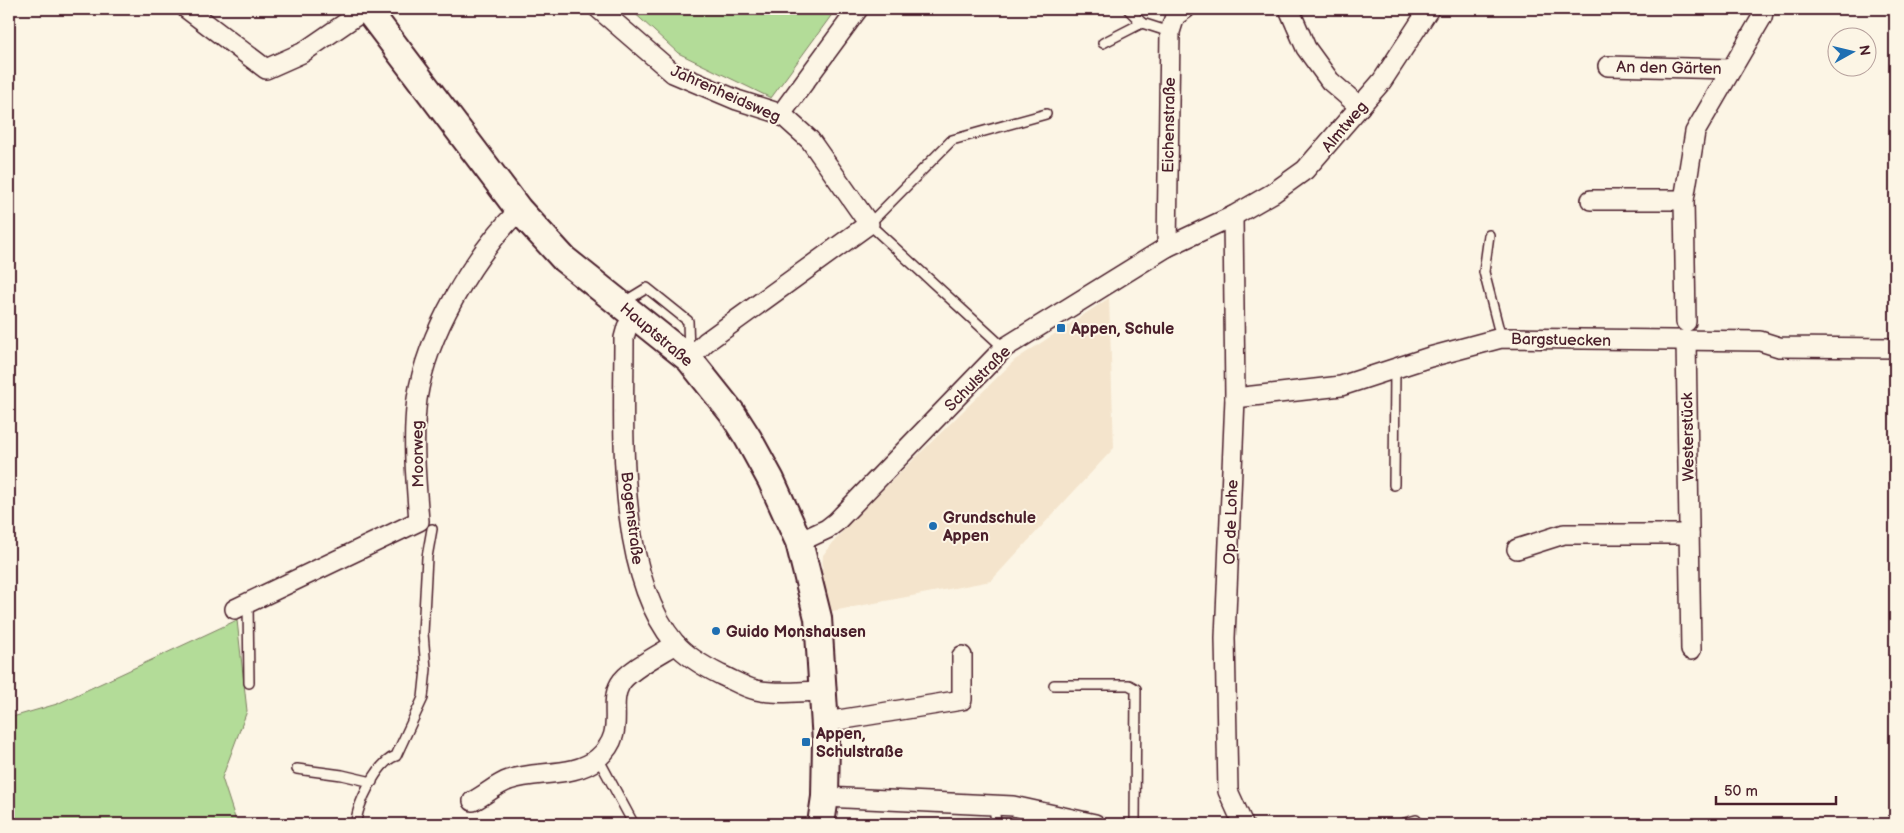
<svg xmlns="http://www.w3.org/2000/svg" width="1904" height="833" font-family="'Balsamiq Sans',sans-serif">
  <style>
    .built { fill: #f4e4cc }
    .green { fill: #b3dc98; stroke: #7e7e62 }
    .lines { fill: none; stroke-linecap: round; stroke-linejoin: round }
    .service-casing { stroke: #4a1f2b; stroke-width: 12 }
    .minor-casing { stroke: #4a1f2b; stroke-width: 22 }
    .secondary-casing { stroke: #4a1f2b; stroke-width: 30 }
    .service { stroke: #fcf5e5; stroke-width: 9 }
    .minor { stroke: #fcf5e5; stroke-width: 19 }
    .secondary { stroke: #fcf5e5; stroke-width: 26 }
    .poi-dot { fill: #1f6fb2; stroke: #fcf5e5; stroke-width: 2 }
    .labels { text-anchor: middle; stroke-width: 4; stroke-linejoin: round; paint-order: stroke }
    .street-label { font-size: 16px; fill: #4a1f2b; stroke: #fcf5e5 }
    .poi-label { font-size: 16px; font-weight: bold; fill: #4a1f2b; stroke: #fcf5e5; text-anchor: start }
  </style>
  <rect width="100%" height="100%" fill="#fcf5e5"/>
  <filter id="ink" filterUnits="userSpaceOnUse"><feTurbulence type="fractalNoise" baseFrequency=".02" numOctaves="2"/><feDisplacementMap in="SourceGraphic" scale="10" xChannelSelector="R" yChannelSelector="G"/><feConvolveMatrix kernelMatrix="1 2 1 2 8 2 1 2 1" color-interpolation-filters="sRGB"/></filter>
  <g filter="url(#ink)">
    <path class="built" d="M 1109,298 L 1114,448 L 991,581 L 827,612 L 822,572 L 823,555 L 850,522 L 1015,360 Z"/>
    <g class="green">
      <path d="M 630,9 L 836,9 L 771,98 L 678,53 Z"/>
      <path d="M 237,620 L 247,711 L 222,778 L 237,824 L 9,824 L 9,718 L 57,704 Z"/>
    </g>
    <g class="lines">
      <g class="service-casing">
        <g id="service">
          <path d="M 1128,9 L 1142,23 L 1170,32"/>
          <path d="M 1103,43 L 1142,23"/>
          <path d="M 1489,235 L 1484,272 L 1501,338"/>
          <path d="M 624,302 L 647,288 L 688,321 L 689,353"/>
          <path d="M 1004,348 L 869,224 L 952,140 L 1046,114"/>
          <path d="M 1394,485 L 1395,368"/>
          <path d="M 248,603 L 249,683"/>
          <path d="M 1054,685 L 1129,685 L 1136,689 L 1135,824"/>
          <path d="M 598,758 L 632,821"/>
          <path d="M 297,769 L 342,775 L 372,782"/>
          <path d="M 994,805 L 996,824"/>
          <path d="M 356,824 C 356,806 378,761 396,756 L 423,698 L 426,669 L 423,633 L 427,557 L 432,529"/>
          <path d="M 1401,824 L 1416,820"/>
        </g>
      </g>
      <g class="minor-casing">
        <g id="minor">
          <path d="M 187,9 L 266,69 L 302,53 L 366,9"/>
          <path d="M 599,9 L 673,73 L 737,100 L 781,114 L 810,140 L 869,224 L 706,342 L 689,359"/>
          <path d="M 1289,9 L 1306,48 L 1330,81 L 1360,107"/>
          <path d="M 1608,66 L 1731,69"/>
          <path d="M 781,114 L 858,9"/>
          <path d="M 1591,200 L 1684,200"/>
          <path d="M 1233,216 L 1235,398 L 1225,638 L 1228,791 L 1243,824"/>
          <path d="M 1167,247 L 1170,32 L 1175,16 L 1185,9"/>
          <path d="M 635,315 L 627,327 L 624,338 C 624,426 615,572 675,643 C 687,657 705,667 721,675 C 733,680 743,687 756,690 C 778,695 801,691 824,691"/>
          <path d="M 1686,322 L 1684,200 L 1695,132 L 1762,17 L 1764,9"/>
          <path d="M 1686,341 L 1691,650"/>
          <path d="M 1235,398 L 1341,386 L 1430,357 L 1501,338 L 1760,341 L 1779,347 L 1895,348"/>
          <path d="M 799,542 L 827,529 L 836,522 L 1004,348 L 1167,247 L 1233,216 L 1273,193 L 1305,170 L 1382,81 L 1429,9"/>
          <path d="M 1517,549 L 1564,534 L 1689,534"/>
          <path d="M 235,609 L 419,521 C 416,481 412,440 417,399 C 427,333 473,257 519,210"/>
          <path d="M 826,722 L 962,700 L 962,656"/>
          <path d="M 825,797 L 1013,806 L 1095,824"/>
          <path d="M 473,801 C 485,795 497,784 509,780 C 536,770 575,778 598,758 C 628,732 607,707 620,684 C 628,670 662,653 676,644"/>
        </g>
      </g>
      <g class="secondary-casing">
        <path id="secondary" d="M 367,9 L 519,210 L 564,259 L 689,359 L 732,413 L 748,438 L 771,480 L 799,542 L 818,618 L 826,742 L 825,797 L 821,824"/>
      </g>
      <use href="#service" class="service"/>
      <use href="#minor" class="minor"/>
      <use href="#secondary" class="secondary"/>
    </g>
  </g>
  <g class="poi-dot">
    <rect x="1056" y="323" width="10" height="10" rx="2.5"/>
    <circle cx="933" cy="526" r="5"/>
    <circle cx="716" cy="631" r="5"/>
    <rect x="801" y="737" width="10" height="10" rx="2.5"/>
  </g>
  <g class="labels">
    <g class="street-label">
      <text transform="translate(1669 67) rotate(1)" y="6">An den Gärten</text>
      <text transform="translate(726 93) rotate(24)" y="6">Jahrenheidsweg</text>
      <text transform="translate(1168 125) rotate(-89)" y="6">Eichenstraße</text>
      <text transform="translate(1344 126) rotate(-50)" y="6">Almtweg</text>
      <text transform="translate(657 334) rotate(40)" y="6">Hauptstraße</text>
      <text transform="translate(1561 339) rotate(1)" y="6">Bargstuecken</text>
      <text transform="translate(977 378) rotate(-45)" y="6">Schulstraße</text>
      <text transform="translate(1687 437) rotate(-91)" y="6">Westerstück</text>
      <text transform="translate(417 454) rotate(-91)" y="6">Moorweg</text>
      <text transform="translate(633 518) rotate(83)" y="6">Bogenstraße</text>
      <text transform="translate(1230 522) rotate(-88)" y="6">Op de Lohe</text>
    </g>
    <g class="poi-label">
      <text x="1071" y="334">Appen, Schule</text>
      <text x="943" y="523">Grundschule<tspan x="943" dy="18">Appen</tspan></text>
      <text x="726" y="637">Guido Monshausen</text>
      <text x="816" y="739">Appen,<tspan x="816" dy="18">Schulstraße</tspan></text>
    </g>
  </g>
  <rect width="1904" height="833" fill="none" stroke="#fcf5e5" stroke-width="30"/>
  <rect x="15" y="15" width="1874" height="803" fill="none" stroke="#4a1f2b" stroke-width="2" filter="url(#ink)"/>
  <g transform="translate(1852 52) rotate(82)"><circle r="24" fill="#fcf5e5" stroke="#b59f9b"/>
  <path d="M0-4L9 19L0 12L-9 19Z" fill="#1f6fb2"/>
  <text y="-8" font-size="14" font-weight="bold" text-anchor="middle" fill="#4a1f2b">N</text>
  </g>
  <path d="M1716 796v8h120v-8" fill="none" stroke="#4a1f2b" stroke-width="2.5"/>
  <text x="1724" y="796" font-size="15" fill="#4a1f2b" stroke="#fcf5e5" stroke-width="4" paint-order="stroke">50 m</text>
</svg>
